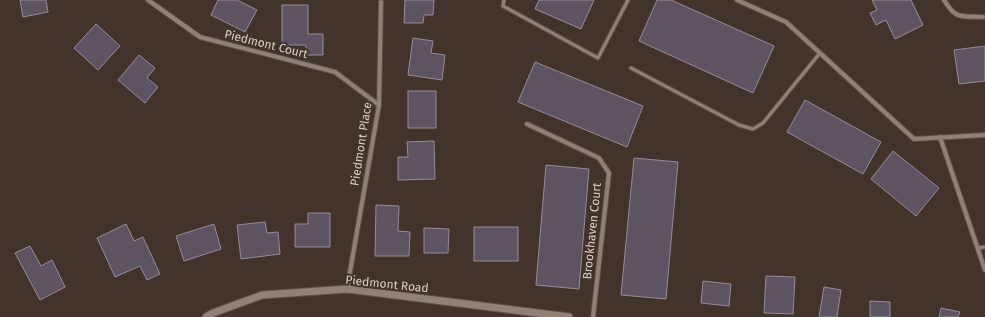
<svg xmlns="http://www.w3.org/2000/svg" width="985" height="317" font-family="'Fira Sans',sans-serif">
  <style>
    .building { fill: #5d5361; stroke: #968b9b }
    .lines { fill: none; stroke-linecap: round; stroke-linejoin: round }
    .service-casing { stroke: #5d5149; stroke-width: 5 }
    .minor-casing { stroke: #5d5149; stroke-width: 6 }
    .tertiary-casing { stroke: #5d5149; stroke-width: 9 }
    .service { stroke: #918075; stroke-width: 3 }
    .minor { stroke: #918075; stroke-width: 4 }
    .tertiary { stroke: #918075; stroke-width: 7 }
    .labels { text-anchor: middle; stroke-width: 4; stroke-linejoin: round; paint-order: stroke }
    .street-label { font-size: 12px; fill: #d8cfc9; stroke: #42342a }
  </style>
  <rect width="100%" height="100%" fill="#42342a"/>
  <g class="building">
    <path d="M 20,0 L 46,0 L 48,12 L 23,17 Z"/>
    <path d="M 218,0 L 237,0 L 257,10 L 245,32 L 211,15 Z"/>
    <path d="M 405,0 L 434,0 L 433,15 L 424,15 L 423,23 L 404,23 Z"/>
    <path d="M 539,0 L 594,0 L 581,29 L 535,9 Z"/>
    <path d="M 657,0 L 671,0 L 774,46 L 753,93 L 639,41 Z"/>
    <path d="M 872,0 L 911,0 L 923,25 L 895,39 L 886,20 L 876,25 L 870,13 L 877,10 Z"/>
    <path d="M 282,5 L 308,5 L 308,34 L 323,34 L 323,55 L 306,55 L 306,45 L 282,45 Z"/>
    <path d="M 96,24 L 120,46 L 98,70 L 74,48 Z"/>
    <path d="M 413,38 L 433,41 L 431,53 L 445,55 L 442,80 L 408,75 Z"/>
    <path d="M 985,46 L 985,81 L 959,84 L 954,50 Z"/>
    <path d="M 139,55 L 155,68 L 147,78 L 158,87 L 145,103 L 118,80 Z"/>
    <path d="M 535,62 L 643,106 L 627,147 L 518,102 Z"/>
    <rect x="408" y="91" width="28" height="37"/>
    <path d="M 805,100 L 881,142 L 863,174 L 787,132 Z"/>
    <path d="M 434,141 L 435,179 L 398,180 L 398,157 L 408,157 L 407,142 Z"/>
    <path d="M 893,151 L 939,188 L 916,216 L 871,179 Z"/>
    <path d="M 634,158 L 678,162 L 666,299 L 621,295 Z"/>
    <path d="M 546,165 L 589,169 L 579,289 L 536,285 Z"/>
    <path d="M 376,205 L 399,206 L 398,231 L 410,232 L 409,256 L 375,256 Z"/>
    <path d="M 308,213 L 330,213 L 330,247 L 295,247 L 295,224 L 308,224 Z"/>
    <path d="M 265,222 L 267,233 L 278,232 L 280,254 L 241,259 L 237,225 Z"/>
    <path d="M 126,224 L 134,241 L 143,237 L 160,274 L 147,280 L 140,266 L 115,277 L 97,238 Z"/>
    <path d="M 214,224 L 221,249 L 184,261 L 176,236 Z"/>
    <rect x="474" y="227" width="44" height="34"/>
    <path d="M 424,228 L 449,229 L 448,253 L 424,253 Z"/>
    <path d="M 30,246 L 41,266 L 52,260 L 65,287 L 40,300 L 15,253 Z"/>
    <path d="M 766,276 L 795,277 L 793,314 L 764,313 Z"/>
    <path d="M 703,281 L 731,284 L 729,306 L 701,303 Z"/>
    <path d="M 824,287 L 841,290 L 837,317 L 819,317 Z"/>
    <path d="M 870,301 L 890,302 L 890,317 L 870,317 Z"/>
    <path d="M 941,308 L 960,312 L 958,317 L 939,317 Z"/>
  </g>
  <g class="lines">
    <g class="service-casing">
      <g id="service">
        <path d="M 504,0 L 503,6 L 598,58 L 628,0"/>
        <path d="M 631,68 L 739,125 L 753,129 L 763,123 L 820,53"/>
        <path d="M 978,248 L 985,247"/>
      </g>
    </g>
    <g class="minor-casing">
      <g id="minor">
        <path d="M 148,0 L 200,37 L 335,72 L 379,105"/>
        <path d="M 737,0 L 786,22 L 914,139 L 985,135"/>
        <path d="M 944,0 C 956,20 961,16 983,17"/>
        <path d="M 527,124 L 599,158 L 609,173 L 593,317"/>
        <path d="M 940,137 L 985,270"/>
        <path d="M 347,289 L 379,105 L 381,2"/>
      </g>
    </g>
    <g class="tertiary-casing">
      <path id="tertiary" d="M 206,317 L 213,313 L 262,295 L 347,289 L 569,317"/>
    </g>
    <use href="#service" class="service"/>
    <use href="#minor" class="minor"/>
    <use href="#tertiary" class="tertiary"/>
  </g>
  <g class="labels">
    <g class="street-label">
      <text transform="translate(266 44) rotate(14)" y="4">Piedmont Court</text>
      <text transform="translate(361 144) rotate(-81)" y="4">Piedmont Place</text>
      <text transform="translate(592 231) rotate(-84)" y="4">Brookhaven Court</text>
      <text transform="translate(387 284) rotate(6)" y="4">Piedmont Road</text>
    </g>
  </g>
</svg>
